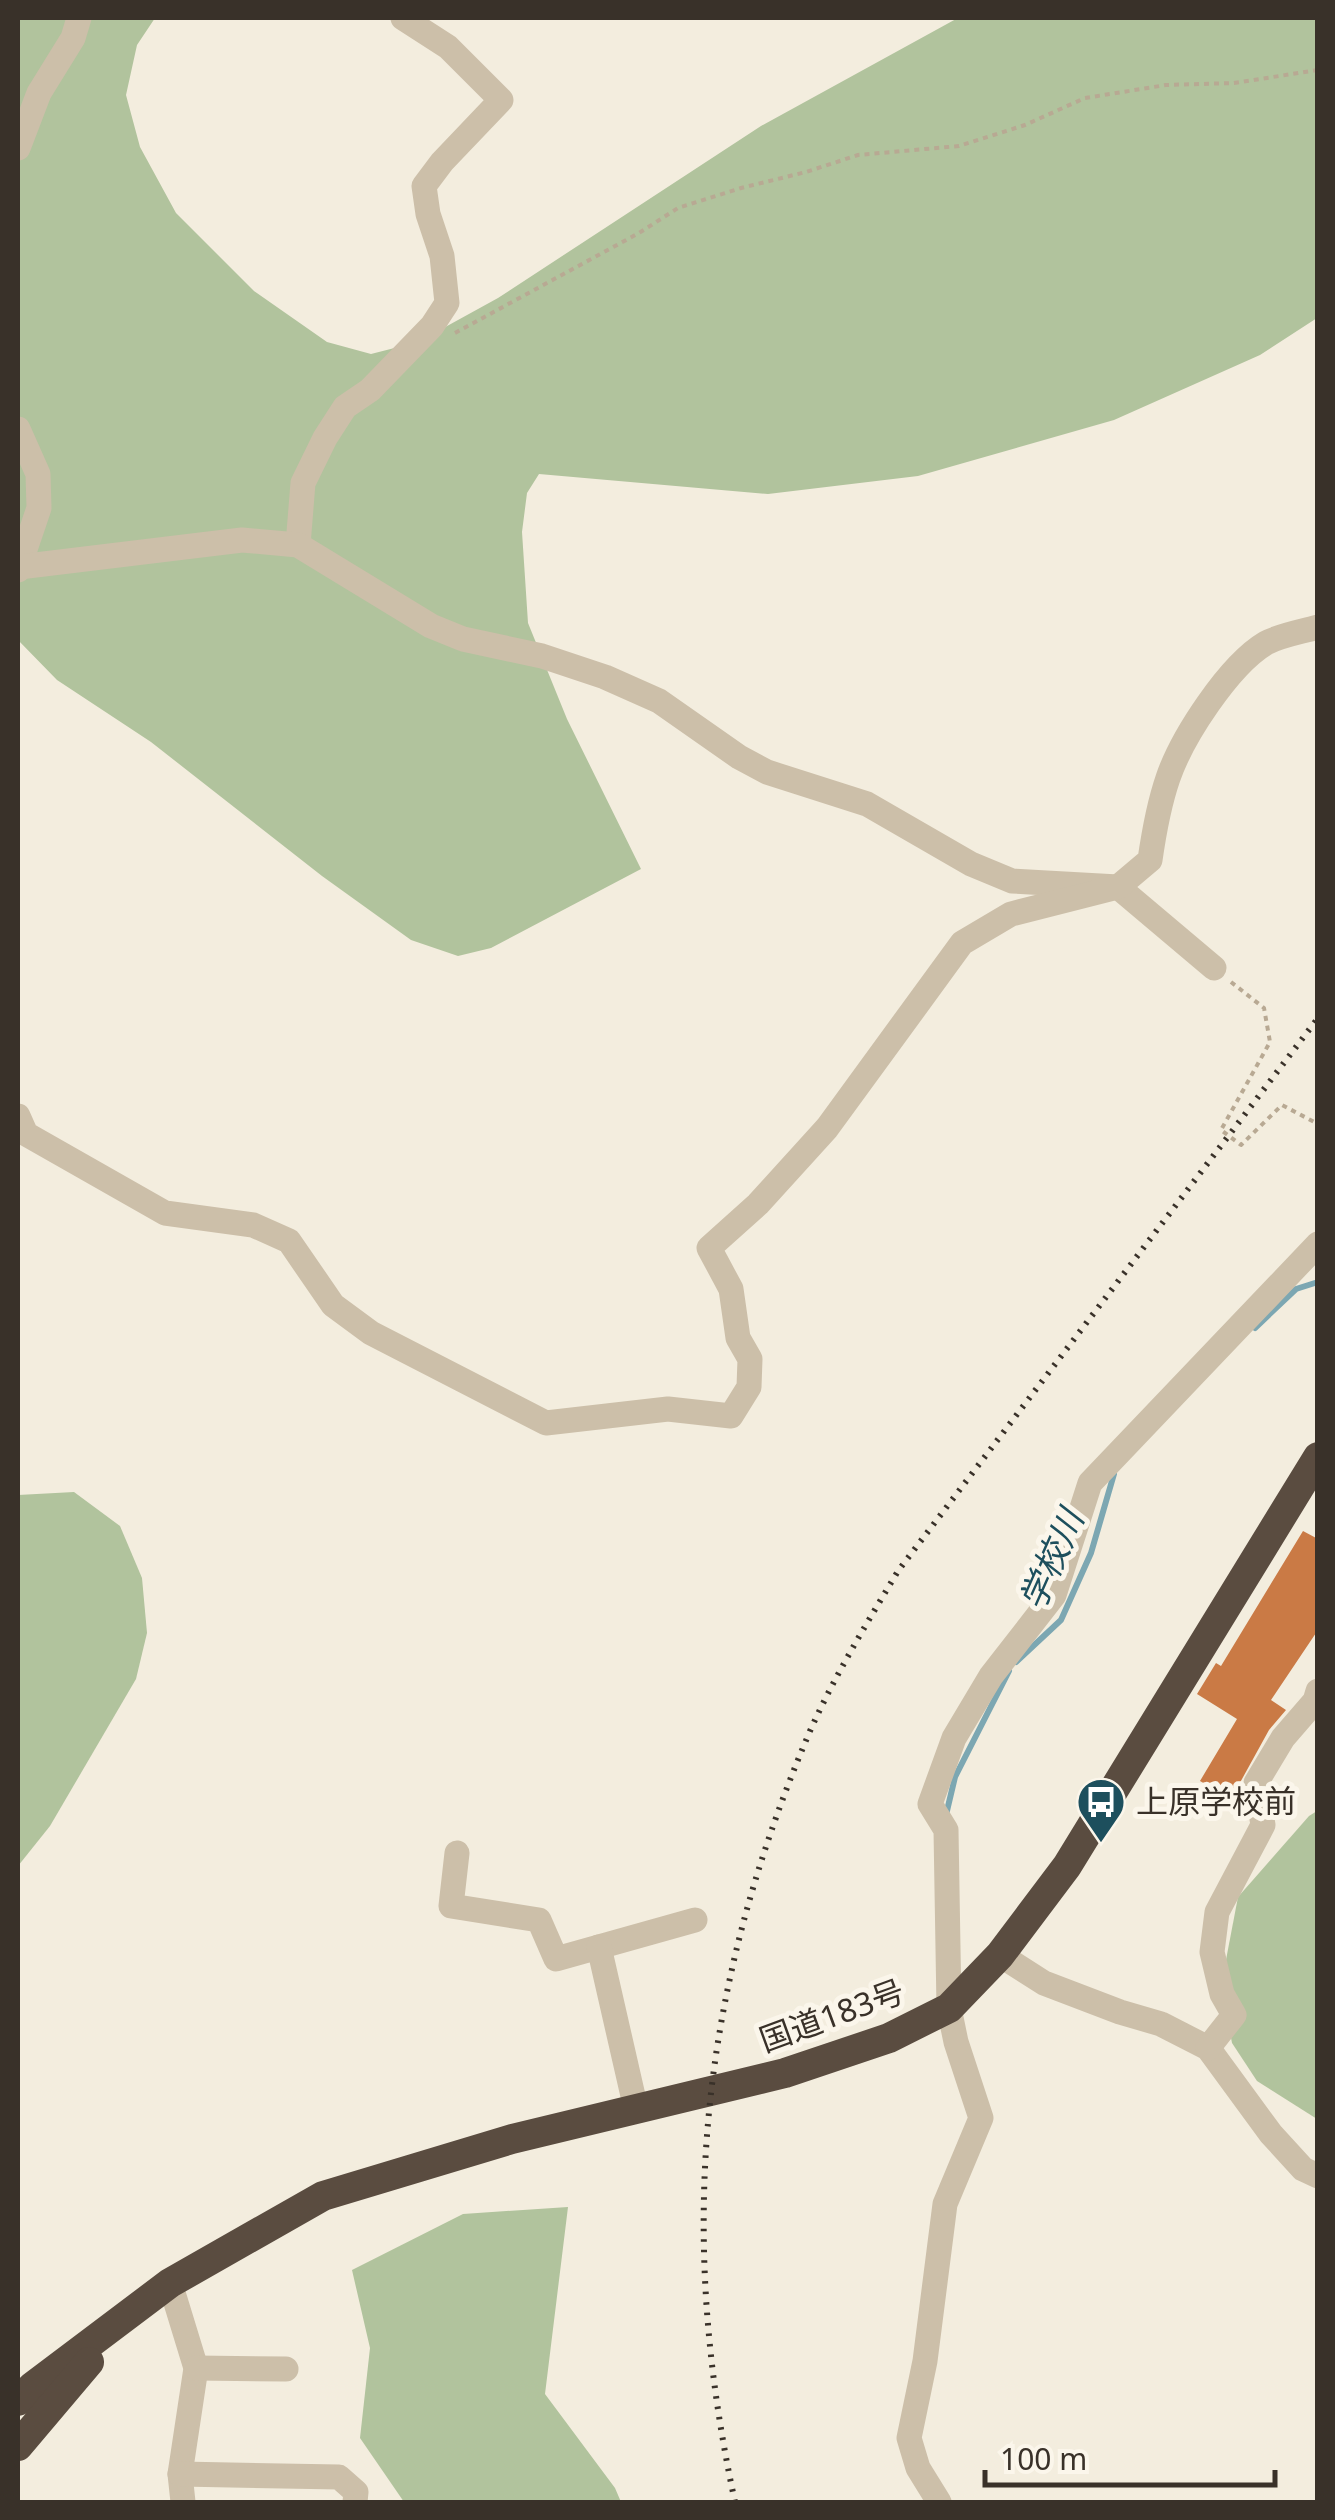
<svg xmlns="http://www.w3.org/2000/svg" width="1335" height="2520" font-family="'Noto Sans','Noto Sans JP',sans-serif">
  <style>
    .green { fill: #b1c39d }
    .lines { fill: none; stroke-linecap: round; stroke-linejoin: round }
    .stream { stroke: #7ca7b2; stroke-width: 6 }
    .building { fill: #ca7a45 }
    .path { stroke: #b8a993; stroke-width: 4; stroke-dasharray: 5 5; stroke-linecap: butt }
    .minor { stroke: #ccbfa9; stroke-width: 25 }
    .highway { stroke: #5a4c40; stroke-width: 30 }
    .rail { stroke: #393129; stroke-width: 6; stroke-dasharray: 2.5 8; stroke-linecap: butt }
    .labels { text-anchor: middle; stroke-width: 10; stroke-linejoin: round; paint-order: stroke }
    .poi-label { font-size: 32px; fill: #393129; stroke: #fbf6eb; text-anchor: start }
    .street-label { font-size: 32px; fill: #393129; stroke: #fbf6eb }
    .water-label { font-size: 35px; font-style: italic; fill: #1d4f5d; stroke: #fbf6eb }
  </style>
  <rect width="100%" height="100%" fill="#f3edde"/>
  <g class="green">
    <path d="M 18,18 L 155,18 L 137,45 L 126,95 L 140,147 L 176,213 L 254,291 L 327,342 L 371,354 L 418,342 L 498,298 L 761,126 L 956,19 L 1317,18 L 1317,318 L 1260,355 L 1114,420 L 918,476 L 768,494 L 539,474 L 527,493 L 522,532 L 528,623 L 567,719 L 641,869 L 491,948 L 458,956 L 411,940 L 322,876 L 151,742 L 57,680 L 18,640 Z"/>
    <path d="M 74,1492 L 120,1526 L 142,1578 L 147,1633 L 136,1679 L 50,1826 L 18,1866 L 18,1495 Z"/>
    <path d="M 1317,1811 L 1317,2119 L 1257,2081 L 1232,2043 L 1221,1986 L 1238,1897 L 1309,1816 Z"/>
    <path d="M 568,2207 L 545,2394 L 615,2488 L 621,2502 L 404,2502 L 360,2438 L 370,2348 L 352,2270 L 463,2214 Z"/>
  </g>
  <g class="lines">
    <g class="stream">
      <path d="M 1255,1328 L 1296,1289 L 1318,1282"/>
      <path d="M 1016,1662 L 1061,1620 L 1091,1553 L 1114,1474"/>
      <path d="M 946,1815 L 955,1777 L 1009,1671"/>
    </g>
  </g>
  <path class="building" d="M 1303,1531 L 1318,1539 L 1318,1630 L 1271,1700 L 1286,1710 L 1269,1730 L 1231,1799 L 1200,1781 L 1237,1719 L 1197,1694 L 1216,1663 L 1221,1666 Z"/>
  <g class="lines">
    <g class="path">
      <path d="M 455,333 L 639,233 L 678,208 L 741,188 L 806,172 L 858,155 L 959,146 L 1025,125 L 1085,98 L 1166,85 L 1234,83 L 1318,70"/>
      <path d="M 1231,982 L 1264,1008 L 1270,1042 L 1221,1130 L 1241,1145 L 1282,1105 L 1318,1124"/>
    </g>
    <g class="minor">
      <path d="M 18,148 L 39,93 L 73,38 L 79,18"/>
      <path d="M 18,429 L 38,474 L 39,508 L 18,570"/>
      <path d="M 298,545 L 303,483 L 325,438 L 345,407 L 370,390 L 432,326 L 447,303 L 442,256 L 428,214 L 424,186 L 442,162 L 501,100 L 448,47 L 403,18"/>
      <path d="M 19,567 L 242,540 L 298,545 L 431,626 L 463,639 L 542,656 L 605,677 L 659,701 L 739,757 L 767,772 L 867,804 L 971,864 L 1012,881 L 1118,887 L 1214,968"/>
      <path d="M 18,1116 L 26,1134 L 165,1213 L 253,1225 L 289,1241 L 333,1305 L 371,1333 L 546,1423 L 668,1409 L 731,1416 L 749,1387 L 750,1359 L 738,1338 L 731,1289 L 709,1248 L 758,1204 L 827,1128 L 962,943 L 1011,914 L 1118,887 L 1150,860 C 1154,832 1159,804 1168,778 C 1182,737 1229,665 1266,643 C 1281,635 1301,632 1318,627"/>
      <path d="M 457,1853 L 451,1906 L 539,1920 L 556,1959 L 695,1920"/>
      <path d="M 599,1947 L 636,2109"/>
      <path d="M 1000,1955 L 1044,1983 L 1120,2012 L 1161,2024 L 1208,2048 L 1271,2134 L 1303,2169 L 1318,2176"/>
      <path d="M 1208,2048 L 1234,2015 L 1222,1994 L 1212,1952 L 1217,1912 L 1263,1825 L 1256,1783 L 1283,1738 L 1315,1701 L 1318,1691"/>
      <path d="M 170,2283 L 196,2368 L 180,2474 L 183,2502"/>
      <path d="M 196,2368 L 286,2369"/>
      <path d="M 180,2474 L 339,2477 L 356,2492 L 355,2502"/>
      <path d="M 939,2502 L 918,2468 L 909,2438 L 925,2361 L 945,2204 L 981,2118 L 956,2042 L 949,2008 L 946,1830 L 930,1804 L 954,1738 L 991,1676 L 1054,1595 L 1090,1483 L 1318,1244"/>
    </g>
    <g class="highway">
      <path d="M 18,2401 L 32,2387 L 170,2283 L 323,2196 L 512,2139 L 785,2073 L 889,2038 L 949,2008 L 1000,1955 L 1067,1866 L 1318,1457"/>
      <path d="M 18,2446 L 89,2362"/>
    </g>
    <path class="rail" d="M 735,2502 C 676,2230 700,1988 810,1731 C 835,1675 867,1623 898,1571 L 1318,1018"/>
  </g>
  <defs>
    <g id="bus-pin" transform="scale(2.5)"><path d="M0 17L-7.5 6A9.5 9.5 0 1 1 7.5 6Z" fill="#1d4f5d" stroke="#fbf6eb"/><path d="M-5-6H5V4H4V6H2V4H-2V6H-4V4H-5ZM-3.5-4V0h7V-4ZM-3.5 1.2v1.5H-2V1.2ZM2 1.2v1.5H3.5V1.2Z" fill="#fff"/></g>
  </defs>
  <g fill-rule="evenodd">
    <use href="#bus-pin" x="1101" y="1802"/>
  </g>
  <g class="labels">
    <g class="poi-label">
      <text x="1136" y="1813">上原学校前</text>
    </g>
    <g class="street-label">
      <text transform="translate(832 2016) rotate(-20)" y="11">国道183号</text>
    </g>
    <g class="water-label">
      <text transform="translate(1052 1560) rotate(-66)" y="12">学校川</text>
    </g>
  </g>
  <rect width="1335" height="2520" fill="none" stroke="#393129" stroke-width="40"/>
  <path d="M985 2470v15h290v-15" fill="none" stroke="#393129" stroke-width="5"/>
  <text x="1000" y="2470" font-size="30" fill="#393129" stroke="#fbf6eb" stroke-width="8" paint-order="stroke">100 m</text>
</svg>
